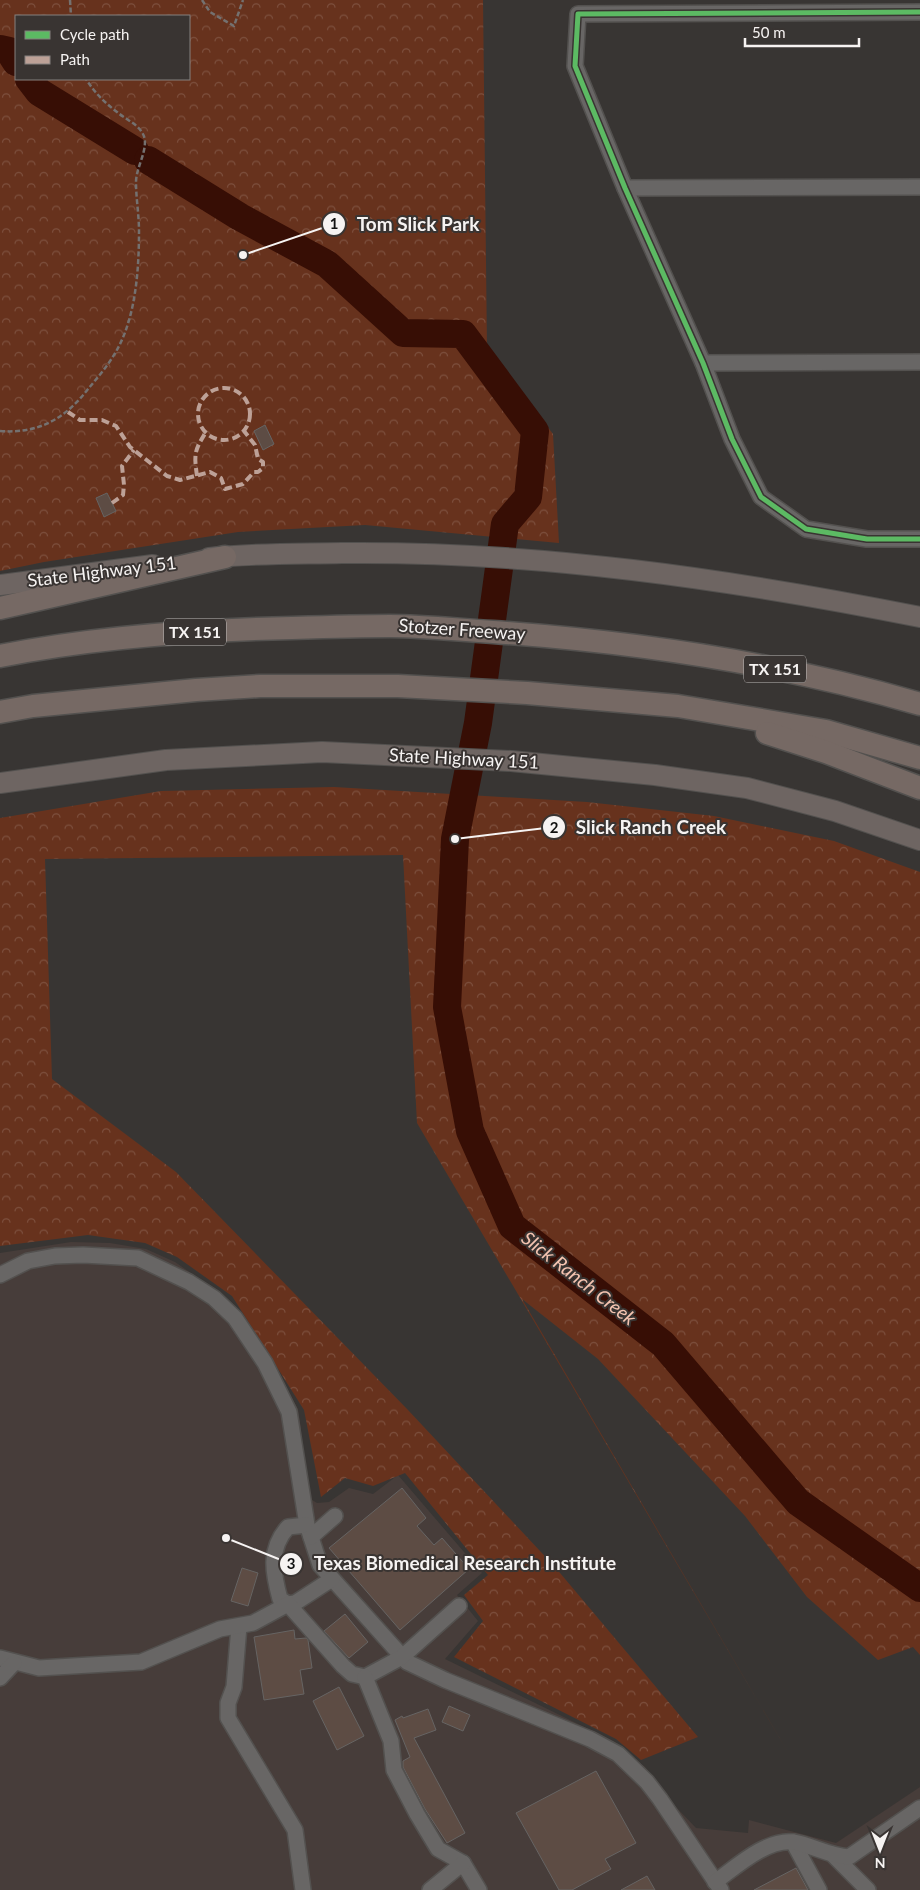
<svg xmlns="http://www.w3.org/2000/svg" width="920" height="1890" font-family="Lato,sans-serif">
  <style>
    .built { fill: #473d3a }
    .forest { fill: url(#forest-crowns); fill-rule: evenodd }
    .lines { fill: none; stroke-linecap: round; stroke-linejoin: round }
    .river { stroke: #370e05; stroke-width: 28 }
    .building { fill: #5d4c44; stroke: #666463 }
    .minor-casing { stroke: #53514f; stroke-width: 18 }
    .major-casing { stroke: #53514f; stroke-width: 22 }
    .highway-casing { stroke: #53514f; stroke-width: 25 }
    .path { stroke: #747170; stroke-width: 2.5; stroke-dasharray: 5 2.5; stroke-linecap: butt }
    .minor { stroke: #686665; stroke-width: 15 }
    .major { stroke: #6e6562; stroke-width: 20 }
    .highway { stroke: #766964; stroke-width: 22 }
    .quiet { stroke: #bda197; stroke-width: 4; stroke-dasharray: 8 4; stroke-linecap: butt }
    .cycleway-casing { stroke: #393432; stroke-width: 8 }
    .cycleway { stroke: #5cba63; stroke-width: 5 }
    .labels { text-anchor: middle; stroke-width: 4; stroke-linejoin: round; paint-order: stroke }
    .shield { fill: #393432; stroke: #bdbab8; stroke-width: 1 }
    .shield-label { font-size: 16px; font-weight: bold; fill: #f6f3f2 }
    .street-label { font-size: 18px; fill: #f6f3f2; stroke: #393432 }
    .water-label { font-size: 19px; font-style: italic; fill: #f5c4b1; stroke: #393432 }
    .leader { fill: none; stroke: #f6f3f2; stroke-width: 2 }
    .callout-dot { fill: #f6f3f2; stroke: #393432; stroke-width: 2 }
    .mark-label { font-size: 15px; text-anchor: middle; font-weight: bold; fill: #111 }
    .callout-label { font-size: 19px; text-anchor: middle; font-weight: bold; fill: #f6f3f2; stroke: #393432; stroke-width: 4; stroke-linejoin: round; paint-order: stroke }
  </style>
  <defs>
    <pattern id="forest-crowns" width="20" height="18" patternUnits="userSpaceOnUse" patternTransform="scale(1.25)"><rect width="20" height="18" fill="#67321d"/><path d="M2 6a3 3 0 1 1 6 0M12 15a3 3 0 1 1 6 0" fill="none" stroke="#7d503e"/></pattern>
  </defs>
  <rect width="100%" height="100%" fill="#383533"/>
  <path class="built" d="M 71,1242 L 110,1243 L 146,1249 L 175,1262 L 225,1297 L 283,1382 L 298,1409 L 301,1429 L 304,1495 L 317,1503 L 329,1502 L 349,1488 L 373,1494 L 398,1475 L 482,1573 L 457,1595 L 478,1621 L 445,1659 L 613,1741 L 645,1767 L 676,1807 L 696,1828 L 748,1833 L 749,1820 L 836,1843 L 920,1787 L 920,1890 L 0,1890 L 0,1253 Z"/>
  <g class="forest">
    <path d="M 0,0 L 483,0 L 487,349 L 553,434 L 559,543 L 365,525 L 238,532 L 44,562 L 0,571 ZM 16,16 L 189,16 L 189,79 L 16,79 Z"/>
    <path d="M 334,787 L 587,802 L 714,816 L 834,841 L 920,872 L 920,1655 L 913,1647 L 878,1660 L 807,1597 L 745,1516 L 598,1359 L 522,1299 L 789,1754 L 417,1123 L 403,855 L 45,859 L 52,1079 L 176,1172 L 408,1410 L 555,1567 L 698,1737 L 641,1760 L 616,1739 L 454,1657 L 483,1621 L 464,1595 L 488,1575 L 405,1473 L 373,1486 L 345,1478 L 321,1497 L 304,1410 L 232,1296 L 177,1257 L 145,1243 L 88,1235 L 0,1246 L 0,818 L 161,791 Z"/>
  </g>
  <g class="lines">
    <g class="river">
      <path d="M 0,49 L 9,51 L 16,62"/>
      <path d="M 29,79 L 39,92 L 135,151"/>
      <path d="M 148,160 L 240,217 L 327,264 L 403,333 L 463,334 L 535,431 L 528,497 L 505,524 L 478,723 L 455,839 L 447,1007 L 470,1131 L 512,1226 L 663,1344 L 798,1502 L 920,1588"/>
    </g>
  </g>
  <g class="building">
    <path d="M 265,425 L 274,444 L 263,450 L 254,431 Z"/>
    <path d="M 107,493 L 116,511 L 104,517 L 96,498 Z"/>
    <path d="M 402,1488 L 426,1518 L 417,1526 L 434,1545 L 442,1538 L 469,1569 L 400,1630 L 329,1548 Z"/>
    <path d="M 242,1568 L 258,1573 L 248,1606 L 231,1601 Z"/>
    <path d="M 345,1614 L 368,1642 L 349,1658 L 324,1631 Z"/>
    <path d="M 294,1630 L 295,1639 L 306,1638 L 308,1640 L 312,1668 L 300,1670 L 304,1694 L 264,1700 L 254,1637 Z"/>
    <path d="M 339,1687 L 364,1736 L 337,1750 L 313,1701 Z"/>
    <path d="M 449,1706 L 470,1715 L 463,1731 L 442,1722 Z"/>
    <path d="M 428,1709 L 436,1730 L 414,1738 L 465,1833 L 447,1843 L 425,1809 L 403,1767 L 403,1761 L 410,1757 L 395,1720 L 402,1716 L 403,1718 Z"/>
    <path d="M 596,1771 L 636,1843 L 605,1859 L 611,1869 L 572,1890 L 559,1890 L 516,1813 Z"/>
    <path d="M 796,1868 L 808,1890 L 754,1890 Z"/>
    <path d="M 647,1876 L 655,1890 L 621,1890 Z"/>
  </g>
  <g class="lines">
    <g class="minor-casing">
      <g id="minor">
        <path d="M 920,12 L 578,14 L 575,66 L 625,188 L 703,363 L 732,439 L 761,497 L 806,529 L 867,539 L 920,539"/>
        <path d="M 625,188 L 920,187"/>
        <path d="M 703,363 L 920,362"/>
        <path d="M 0,1275 L 28,1261 L 55,1256 L 83,1255 L 138,1258 L 189,1282 L 214,1298 L 235,1318 L 265,1363 L 289,1412 L 307,1525 L 320,1565 L 407,1662 L 445,1680 L 590,1739 L 618,1754 L 647,1782 L 660,1799 L 721,1890"/>
        <path d="M 307,1525 L 288,1527 C 268,1549 273,1573 280,1599 L 288,1604 L 295,1603 L 332,1579"/>
        <path d="M 311,1537 L 335,1516"/>
        <path d="M 239,1626 L 234,1687 L 228,1703 L 228,1718 L 295,1830 L 303,1890"/>
        <path d="M 0,1658 L 39,1668 L 141,1662 L 220,1629 L 253,1623 L 288,1604 L 343,1666 L 352,1674 L 365,1677 L 402,1657 L 459,1606"/>
        <path d="M 365,1677 L 391,1741 L 394,1770 L 417,1814 L 438,1849 L 463,1863 L 479,1890"/>
        <path d="M 0,1678 L 14,1663"/>
        <path d="M 793,1842 L 819,1890"/>
        <path d="M 832,1854 L 868,1890"/>
        <path d="M 715,1882 C 736,1867 766,1839 793,1842 C 812,1845 829,1856 849,1857 L 920,1808"/>
        <path d="M 430,1890 L 463,1863"/>
      </g>
    </g>
    <g class="major-casing">
      <g id="major">
        <path d="M 209,558 C 253,553 297,554 342,553 C 537,551 729,579 920,617"/>
        <path d="M 0,585 L 153,565"/>
        <path d="M 0,783 L 166,760 L 322,752 L 511,761 L 655,775 L 747,788 L 835,811 L 920,840"/>
      </g>
    </g>
    <g class="highway-casing">
      <g id="highway">
        <path d="M 0,608 L 225,557"/>
        <path d="M 0,656 C 96,637 195,630 292,628 C 325,627 358,626 390,626 C 424,626 459,630 493,632 C 637,642 781,663 920,704"/>
        <path d="M 0,712 L 33,706 L 196,690 L 260,686 L 398,686 L 527,693 L 678,706 L 826,731 L 920,758"/>
        <path d="M 767,733 L 826,752 L 920,788"/>
      </g>
    </g>
    <g class="path">
      <path d="M 70,0 L 71,16"/>
      <path d="M 202,0 L 210,12 L 234,26 L 243,0"/>
      <path d="M 0,431 C 38,434 65,419 88,389 C 99,376 111,362 119,346 C 136,313 139,268 139,231 C 139,215 136,198 136,182 C 136,167 150,147 143,134 C 138,124 125,119 117,112 C 104,102 95,93 86,79"/>
    </g>
    <use href="#minor" class="minor"/>
    <use href="#major" class="major"/>
    <use href="#highway" class="highway"/>
    <g class="quiet">
      <circle cx="224" cy="414" r="26"/>
      <path d="M 68,412 L 80,420 L 102,420 L 116,426 L 130,447 L 167,476 L 180,480 L 210,472 L 221,478 L 225,489 L 243,484 L 254,472 L 258,472 L 263,468 L 263,462 L 258,459 L 255,445 L 244,431"/>
      <path d="M 197,476 C 194,454 194,451 206,432"/>
      <path d="M 112,503 L 123,495 L 124,485 L 122,466 L 134,450"/>
    </g>
    <g class="cycleway-casing">
      <path id="cycleway" d="M 920,12 L 578,14 L 575,66 L 625,188 L 703,363 L 732,439 L 761,497 L 806,529 L 867,539 L 920,539"/>
    </g>
    <use href="#cycleway" class="cycleway"/>
  </g>
  <g class="labels">
    <g class="shield">
      <rect x="164" y="618.5" width="62" height="27" rx="4"/>
      <rect x="744" y="655.5" width="62" height="27" rx="4"/>
    </g>
    <g class="shield-label">
      <text x="195" y="638">TX 151</text>
      <text x="775" y="675">TX 151</text>
    </g>
    <g class="street-label">
      <text transform="translate(102 572) rotate(-7)" y="6">State Highway 151</text>
      <text transform="translate(462 630) rotate(4)" y="6">Stotzer Freeway</text>
      <text transform="translate(464 759) rotate(3)" y="6">State Highway 151</text>
    </g>
    <g class="water-label">
      <text transform="translate(579 1278) rotate(38)" y="7">Slick Ranch Creek</text>
    </g>
  </g>
  <path class="leader" d="M243 255L334 224M455 839L554 827M226 1538L291 1564"/>
  <g class="callout-dot">
    <circle cx="243" cy="255" r="5"/>
    <circle cx="455" cy="839" r="5"/>
    <circle cx="226" cy="1538" r="5"/>
    <circle cx="334" cy="224" r="12"/>
    <circle cx="554" cy="827" r="12"/>
    <circle cx="291" cy="1564" r="12"/>
  </g>
  <g class="mark-label">
    <text x="334" y="229">1</text>
    <text x="554" y="833">2</text>
    <text x="291" y="1569">3</text>
  </g>
  <g class="callout-label">
    <text x="418" y="231">Tom Slick Park</text>
    <text x="651" y="834">Slick Ranch Creek</text>
    <text x="465" y="1570">Texas Biomedical Research Institute</text>
  </g>
  <rect x="15" y="15" width="175" height="65" fill="#393432" stroke="#85807f"/>
  <rect x="25" y="31" width="25" height="8" fill="#5cba63" stroke="#85807f"/>
  <text x="60" y="40" font-size="15" fill="#f6f3f2">Cycle path</text>
  <rect x="25" y="56" width="25" height="8" fill="#bda197" stroke="#85807f"/>
  <text x="60" y="65" font-size="15" fill="#f6f3f2">Path</text>
  <g transform="translate(880 1850) rotate(180)" stroke="#393432" stroke-width="4" paint-order="stroke">
  <path d="M0-4L9 19L0 12L-9 19Z" fill="#f6f3f2"/>
  <text y="-8" font-size="14" font-weight="bold" text-anchor="middle" fill="#f6f3f2">N</text>
  </g>
  <path d="M745 38v8h114v-8" fill="none" stroke="#f6f3f2" stroke-width="2.5"/>
  <text x="752" y="38" font-size="15" fill="#f6f3f2" stroke="#393432" stroke-width="4" paint-order="stroke">50 m</text>
</svg>
